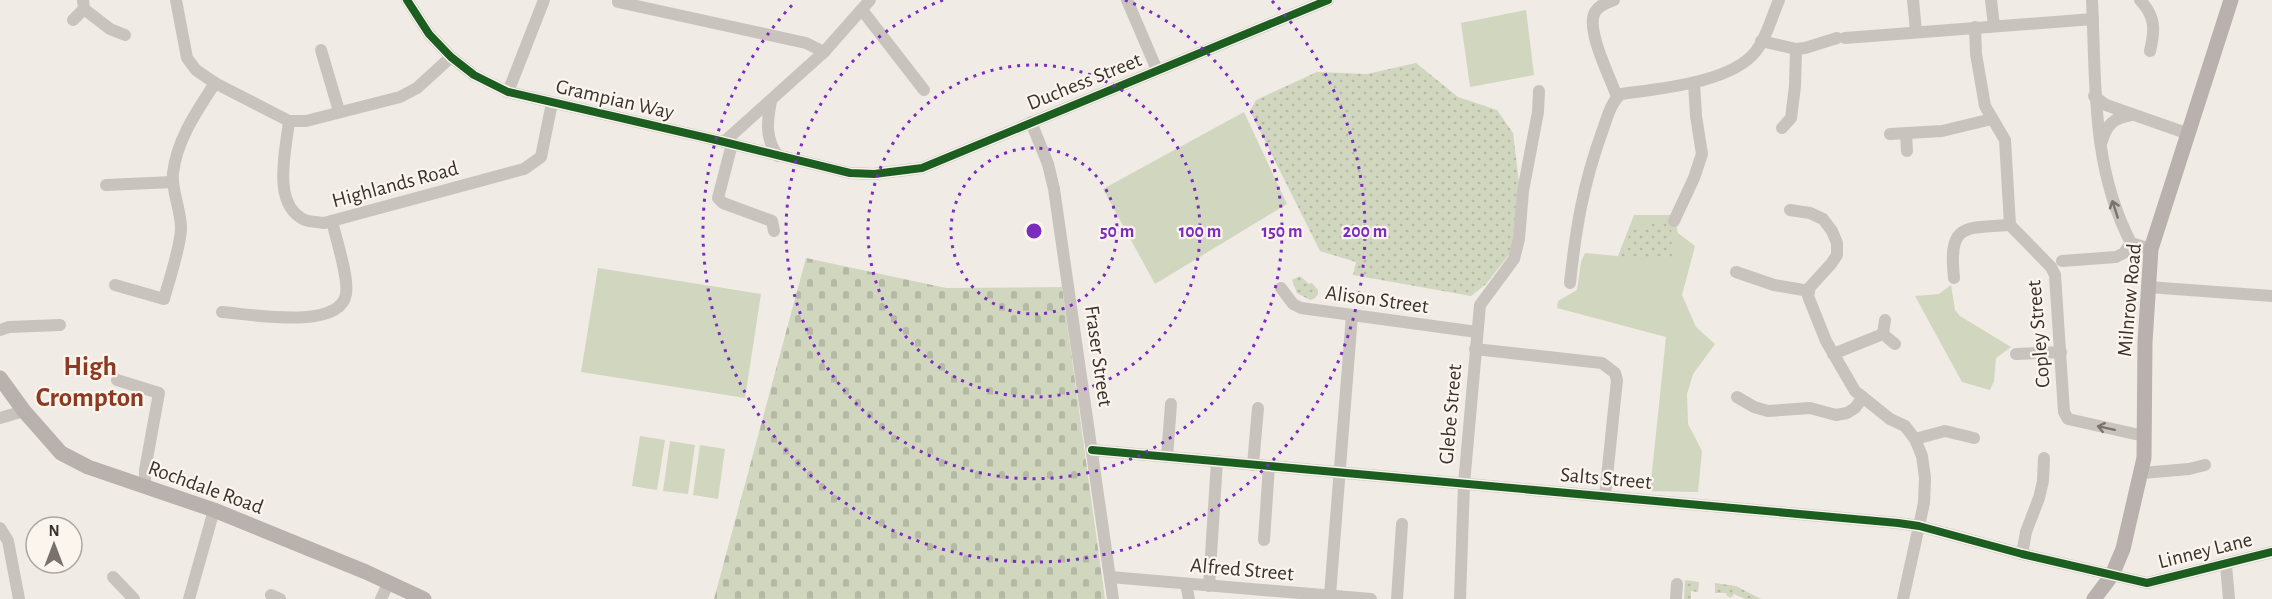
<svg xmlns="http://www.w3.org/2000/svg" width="2272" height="599" font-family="'Alegreya Sans',sans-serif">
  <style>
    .grass { fill: #d1d6bf }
    .cemetery { fill: url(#cemetery-stones) }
    .park { fill: url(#park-dots) }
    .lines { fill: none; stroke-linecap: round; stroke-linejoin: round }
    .minor { stroke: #c9c3be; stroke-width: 12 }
    .major { stroke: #b8b1ad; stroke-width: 15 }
    .cycleway-casing { stroke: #fbf5ee; stroke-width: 11 }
    .cycleway { stroke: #1b5e20; stroke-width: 8 }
    .oneway { stroke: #7b726d }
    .ring { fill: none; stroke: #7b2cbf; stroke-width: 3; stroke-dasharray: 3 6 }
    .labels { text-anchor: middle; stroke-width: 4.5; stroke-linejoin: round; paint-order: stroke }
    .street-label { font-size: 21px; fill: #3b302b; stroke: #fbf5ee }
    .district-label { font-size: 27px; font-weight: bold; fill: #8c3b22; stroke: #fbf5ee }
    .centre { fill: #7b2cbf; stroke: #fbf5ee; stroke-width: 3 }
    .ring-label { font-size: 18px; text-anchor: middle; font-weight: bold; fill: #7b2cbf; stroke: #fbf5ee; stroke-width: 4.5; stroke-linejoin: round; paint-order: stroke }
  </style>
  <defs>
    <pattern id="cemetery-stones" width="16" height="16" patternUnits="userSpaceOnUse" patternTransform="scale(1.5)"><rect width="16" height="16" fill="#d1d6bf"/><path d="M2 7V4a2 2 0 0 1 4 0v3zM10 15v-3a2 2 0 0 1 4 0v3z" fill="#b4b8a4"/></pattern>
    <pattern id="park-dots" width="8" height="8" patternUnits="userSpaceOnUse" patternTransform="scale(1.5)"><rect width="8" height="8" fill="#d1d6bf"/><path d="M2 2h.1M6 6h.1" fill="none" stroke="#b4b8a4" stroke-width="1.8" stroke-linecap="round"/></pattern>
  </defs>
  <rect width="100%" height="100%" fill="#f0ebe5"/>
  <g class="grass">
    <path d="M 1526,10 L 1534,75 L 1470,87 L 1461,23 Z"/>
    <path d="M 1244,112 L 1287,204 L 1155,284 L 1103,189 Z"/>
    <path d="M 1634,215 L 1673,215 L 1678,233 L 1695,246 L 1682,295 L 1696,327 L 1715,344 L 1693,374 L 1687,394 L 1688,424 L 1702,451 L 1698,492 L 1650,491 L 1666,337 L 1557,308 L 1558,301 L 1577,290 L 1581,262 L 1585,253 L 1618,256 Z"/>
    <path d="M 598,268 L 761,294 L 745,398 L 581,372 Z"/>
    <path d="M 1951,285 L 1955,310 L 1960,316 L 2011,347 L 1996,358 L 1994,381 L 1990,390 L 1962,382 L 1915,296 L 1939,294 Z"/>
    <path d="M 640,436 L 665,440 L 657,490 L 632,486 Z"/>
    <path d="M 670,441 L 695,445 L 688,494 L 663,491 Z"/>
    <path d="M 700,445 L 725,449 L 718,499 L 693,495 Z"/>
  </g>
  <path class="cemetery" d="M 806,258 L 946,288 L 1062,287 L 1105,599 L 714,599 Z"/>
  <g class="park">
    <path d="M 1416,63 L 1458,97 L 1497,110 L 1513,133 L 1519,182 L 1512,251 L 1486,284 L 1471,296 L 1353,275 L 1356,262 L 1320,251 L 1250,111 L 1256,100 L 1317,72 L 1367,74 Z"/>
    <path d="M 1671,218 L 1672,258 L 1629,260 L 1620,258 L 1631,231 Z"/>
    <path d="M 1300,276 L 1309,284 L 1312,283 L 1318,290 L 1318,294 L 1314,299 L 1310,300 L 1297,293 L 1292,280 Z"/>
    <path d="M 1685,580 L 1699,582 L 1698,592 L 1691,591 L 1691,599 L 1684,599 Z"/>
    <path d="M 1715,583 L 1736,586 L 1761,599 L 1745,599 L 1734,594 L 1731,598 L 1727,596 L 1726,593 L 1715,593 Z"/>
  </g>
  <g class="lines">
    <g class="minor">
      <path d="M 83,0 L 84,9 L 110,29 L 125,35"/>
      <path d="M 176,0 L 187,58 L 196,70 L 215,83 L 289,121 L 306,121 L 400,97 L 417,88 L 451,57"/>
      <path d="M 407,0 L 429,34 L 451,57 L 474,75 L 508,92 L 716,140 L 850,173 L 874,174 L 922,168 L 1328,0"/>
      <path d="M 1127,0 L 1157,70"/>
      <path d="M 1614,0 C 1607,3 1599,5 1595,12 C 1585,29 1611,79 1617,97"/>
      <path d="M 1913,0 L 1916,31"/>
      <path d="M 1991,0 L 1994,26"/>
      <path d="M 2092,0 C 2096,83 2091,167 2131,243 L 2151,249"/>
      <path d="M 2140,0 C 2156,17 2155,30 2150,51"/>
      <path d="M 618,2 L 806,43 L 824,52"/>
      <path d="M 862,10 L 924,90"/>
      <path d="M 73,20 L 84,9"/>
      <path d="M 1975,27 L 1976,54 L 1985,106 L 2005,140 L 2010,225"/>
      <path d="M 1845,38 L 2093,19"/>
      <path d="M 1761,41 L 1796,49 L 1805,48 L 1837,38"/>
      <path d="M 321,50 L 339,111"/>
      <path d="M 508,92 L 544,0"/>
      <path d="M 2094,96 L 2106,105 L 2189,134"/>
      <path d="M 771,101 C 767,121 765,139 778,156"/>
      <path d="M 289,121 C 286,150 271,205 305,220 C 310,222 319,222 324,223 L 524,169 L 541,157 L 552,103"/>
      <path d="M 1031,122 L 1048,164 L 1054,189 L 1113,599"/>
      <path d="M 1782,128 L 1791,118 L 1795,86 L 1796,49"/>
      <path d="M 1906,133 L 1907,151"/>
      <path d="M 1890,134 L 1942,131 L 1992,119"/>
      <path d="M 2102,141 C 2107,124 2114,118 2131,115"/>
      <path d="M 724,142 L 824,52 L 870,0"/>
      <path d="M 732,144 L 718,198 L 723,203 L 772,221 L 774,231"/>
      <path d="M 106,185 L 173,182"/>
      <path d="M 1790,210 L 1810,213 L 1823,219 L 1832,231 L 1837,243 L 1837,255 L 1831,264 L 1810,287 L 1808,296 L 1826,341 L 1855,391 L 1890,419 L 1905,426 L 1915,439 L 1922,456 L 1925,478 L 1924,503 L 1903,599"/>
      <path d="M 1674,221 L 1694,178 L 1702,154 L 1696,116 L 1694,83"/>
      <path d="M 2010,225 L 2051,267 L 2055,275 L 2064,412 L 2068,419 L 2144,436"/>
      <path d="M 2062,261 L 2116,257 L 2124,253 L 2131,243"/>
      <path d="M 1736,272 L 1774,285 L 1809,291"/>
      <path d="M 1954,278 C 1948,223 1964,228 2010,225"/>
      <path d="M 1570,283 C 1576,227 1583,185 1602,132 C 1607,119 1610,103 1621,94 C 1657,89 1732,83 1756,51 C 1767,37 1772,16 1779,0"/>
      <path d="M 115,285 L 164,299 C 169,280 181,246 181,228 C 181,210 171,189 173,173 C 177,139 197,111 215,83"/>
      <path d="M 2148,287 L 2272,296"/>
      <path d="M 1281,288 L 1293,304 L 1301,308 L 1477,332"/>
      <path d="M 222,312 C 249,314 340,331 346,294 C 349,278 336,239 332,221"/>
      <path d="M 1885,320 L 1883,334 L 1895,344"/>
      <path d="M 0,330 L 9,327 L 60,325"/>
      <path d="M 1475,349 L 1602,363 L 1615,373 L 1617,380 L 1605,496"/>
      <path d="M 1833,354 L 1883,334"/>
      <path d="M 2016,354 L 2061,352"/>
      <path d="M 117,380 L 159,393 L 145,470 L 145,486"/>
      <path d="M 1737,397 L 1754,407 L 1768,411 L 1810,408 L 1836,415 L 1847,413 L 1855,408 L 1863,397"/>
      <path d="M 0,418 L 24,411"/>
      <path d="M 1915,439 L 1945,431 L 1974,438"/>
      <path d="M 1092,450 L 1898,523 L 1919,526 L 2022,554 L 2147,583 L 2272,552"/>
      <path d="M 1167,457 L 1171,404"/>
      <path d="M 1253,465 L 1258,408"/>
      <path d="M 2142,473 L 2189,469 L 2205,465"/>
      <path d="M 0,528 L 8,541 L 19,599"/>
      <path d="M 1264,540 L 1269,466"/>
      <path d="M 2022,554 L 2026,532 L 2039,498 L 2043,481 L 2044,458"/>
      <path d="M 2226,565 L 2229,599"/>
      <path d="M 113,577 L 134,599"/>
      <path d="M 1110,577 L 1371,599"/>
      <path d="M 1186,584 L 1189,599"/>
      <path d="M 1209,586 L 1217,461"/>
      <path d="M 271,595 L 280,599"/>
      <path d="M 1330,595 L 1352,315"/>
      <path d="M 189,599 L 214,510"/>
      <path d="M 381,599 L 389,582"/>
      <path d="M 1397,599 L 1402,524"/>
      <path d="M 1460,599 L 1464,484 L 1480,305 L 1514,259 L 1519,239 L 1523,191 L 1538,112 L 1539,91"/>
      <path d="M 1676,599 L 1677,584"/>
    </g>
    <g class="major">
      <path d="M 0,378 L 24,411 L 61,453 L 88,467 L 214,510 L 366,572 L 424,599"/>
      <path d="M 2094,599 L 2112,575 L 2123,549 L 2144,458 L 2145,342 L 2151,249 L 2231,0"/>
    </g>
    <g class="cycleway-casing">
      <g id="cycleway">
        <path d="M 407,0 L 429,34 L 451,57 L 474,75 L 508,92 L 716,140 L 850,173 L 874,174 L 922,168 L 1328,0"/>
        <path d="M 1092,450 L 1898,523 L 1919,526 L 2022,554 L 2147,583 L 2272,552"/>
      </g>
    </g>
    <use href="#cycleway" class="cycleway"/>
  </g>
  <defs><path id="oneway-shaft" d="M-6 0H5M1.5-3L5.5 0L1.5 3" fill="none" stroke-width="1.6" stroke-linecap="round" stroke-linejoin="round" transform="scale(1.5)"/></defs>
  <g class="oneway">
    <use href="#oneway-shaft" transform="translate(2115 209) rotate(-108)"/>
    <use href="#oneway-shaft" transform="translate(2106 428) rotate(-168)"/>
  </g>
  <g class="ring">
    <circle cx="1034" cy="231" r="83"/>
    <circle cx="1034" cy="231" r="166"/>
    <path d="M1125 0A248 248 0 1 1 943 0"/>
    <path d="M1272 1A331 331 0 1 1 796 1"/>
  </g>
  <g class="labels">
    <g class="street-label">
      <text transform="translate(1084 81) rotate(-22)" y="7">Duchess Street</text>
      <text transform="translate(615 99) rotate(13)" y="7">Grampian Way</text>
      <text transform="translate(395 184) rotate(-15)" y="7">Highlands Road</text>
      <text transform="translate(1377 299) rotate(8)" y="7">Alison Street</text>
      <text transform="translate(2129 300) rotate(-85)" y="7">Milnrow Road</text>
      <text transform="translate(2038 334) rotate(-95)" y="7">Copley Street</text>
      <text transform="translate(1099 356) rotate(82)" y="7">Fraser Street</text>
      <text transform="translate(1450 414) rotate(-85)" y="7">Glebe Street</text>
      <text transform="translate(1606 478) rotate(5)" y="7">Salts Street</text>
      <text transform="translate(206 487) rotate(20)" y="7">Rochdale Road</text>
      <text transform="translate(2205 550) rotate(-14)" y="7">Linney Lane</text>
      <text transform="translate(1242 569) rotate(5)" y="7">Alfred Street</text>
    </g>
    <g class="district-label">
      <text x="90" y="375">High<tspan x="90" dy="31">Crompton</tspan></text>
    </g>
  </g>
  <circle cx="1034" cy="231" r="9" class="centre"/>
  <g class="ring-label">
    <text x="1117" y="237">50 m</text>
    <text x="1200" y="237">100 m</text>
    <text x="1282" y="237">150 m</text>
    <text x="1365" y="237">200 m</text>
  </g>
  <g transform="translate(54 545)"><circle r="28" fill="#fbf5ee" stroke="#aea6a0" stroke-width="1.5"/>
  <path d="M0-4.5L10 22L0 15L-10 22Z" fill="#7a716c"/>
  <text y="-9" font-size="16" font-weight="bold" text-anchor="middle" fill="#3b302b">N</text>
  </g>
</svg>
